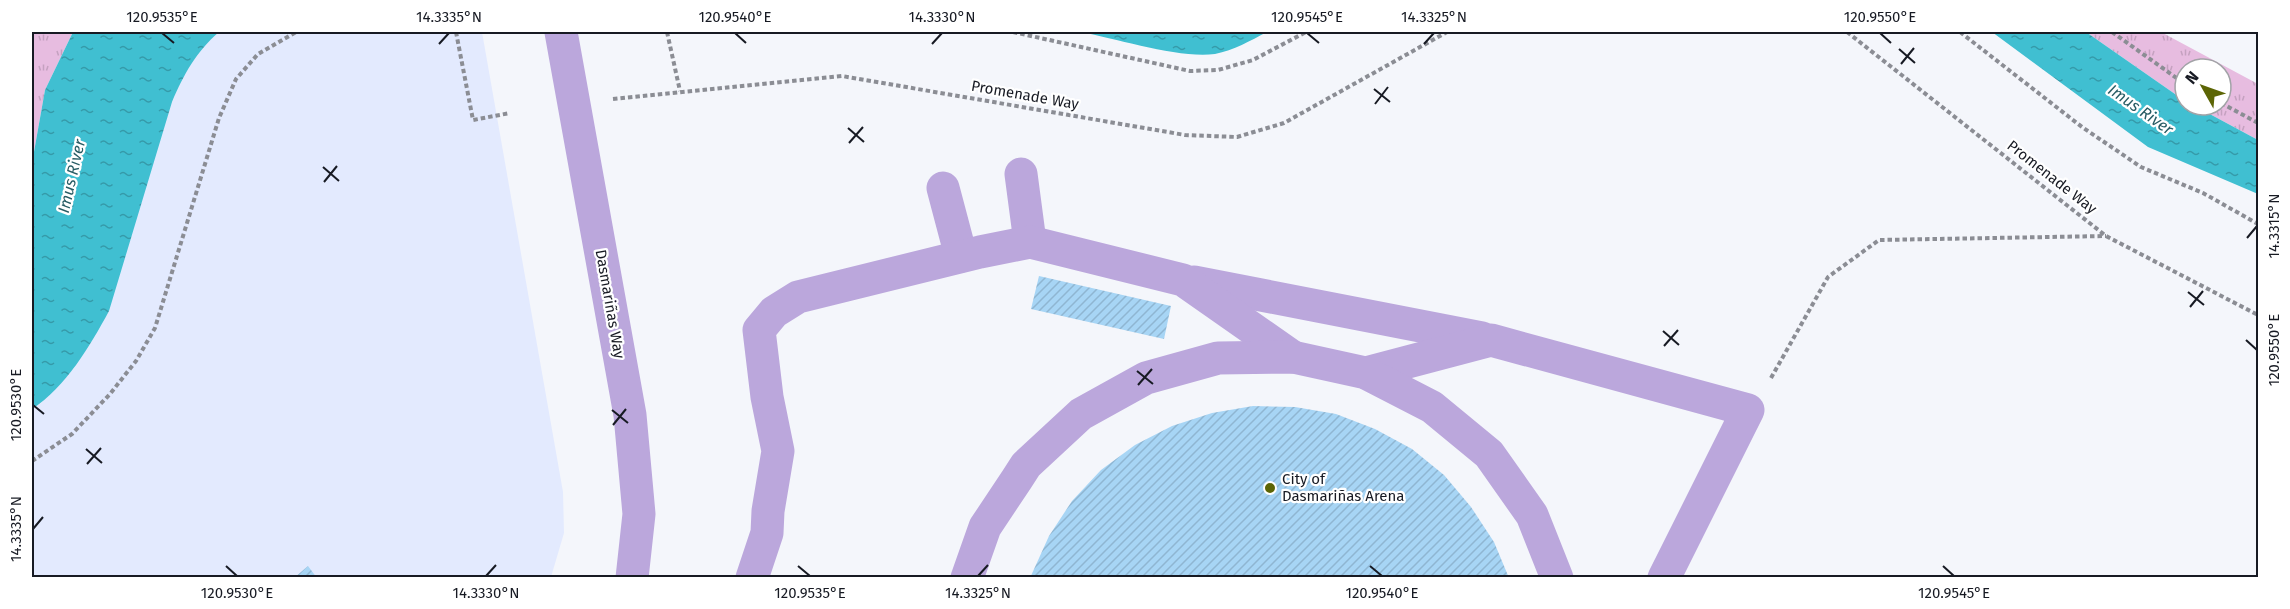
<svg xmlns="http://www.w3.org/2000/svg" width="2290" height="609" font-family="'Fira Sans',sans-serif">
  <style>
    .built { fill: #e3eafe }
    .park { fill: url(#park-tufts) }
    .water { fill: url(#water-ripples) }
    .building { fill: url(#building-hatch) }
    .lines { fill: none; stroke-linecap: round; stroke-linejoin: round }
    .path { stroke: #8b8d94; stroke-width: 4; stroke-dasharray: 4.5 3; stroke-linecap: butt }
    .minor { stroke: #bba7dc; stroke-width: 33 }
    .ticks { fill: none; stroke: #171a23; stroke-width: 2 }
    .poi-dot { fill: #5c6505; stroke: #fff; stroke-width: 2 }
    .labels { text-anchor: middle; stroke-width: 4.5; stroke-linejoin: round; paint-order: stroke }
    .street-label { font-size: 15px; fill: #171a23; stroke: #fff }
    .poi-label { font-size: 15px; fill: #171a23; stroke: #fff; text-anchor: start }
    .water-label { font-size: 16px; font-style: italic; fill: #285c64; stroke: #fff }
    .neatline { fill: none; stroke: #171a23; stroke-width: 2 }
    .ticks-label { font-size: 15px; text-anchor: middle; fill: #171a23 }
  </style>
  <defs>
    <pattern id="park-tufts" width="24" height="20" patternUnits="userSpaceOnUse" patternTransform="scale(1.5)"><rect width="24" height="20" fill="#e7bce0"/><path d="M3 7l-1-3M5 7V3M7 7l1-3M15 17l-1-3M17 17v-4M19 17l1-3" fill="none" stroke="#c5a1c0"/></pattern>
    <pattern id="water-ripples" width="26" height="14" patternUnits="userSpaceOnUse" patternTransform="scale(1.5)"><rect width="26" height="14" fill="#40bfd1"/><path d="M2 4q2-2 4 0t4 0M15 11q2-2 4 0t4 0" fill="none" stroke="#359aa9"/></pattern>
    <pattern id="building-hatch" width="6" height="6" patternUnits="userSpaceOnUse" patternTransform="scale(1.5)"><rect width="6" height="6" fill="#a7d5f5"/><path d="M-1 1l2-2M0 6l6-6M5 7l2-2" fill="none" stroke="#8fb6d2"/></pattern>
  </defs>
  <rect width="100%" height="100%" fill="#f4f6fb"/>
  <path class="built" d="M 219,32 L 482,32 L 563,492 L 564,533 L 551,577 L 32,578 L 32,409 L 41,403 L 74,368 L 95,336 L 172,102 L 183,75 L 200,49 Z"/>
  <g class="park">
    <path d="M 32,32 L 73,32 L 45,90 L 32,163 Z"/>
    <path d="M 2086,32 L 2161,32 L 2258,84 L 2258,140 L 2193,105 L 2221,105 L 2221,69 L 2185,69 L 2185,101 Z"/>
  </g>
  <g class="water">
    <path d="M 73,32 L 219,32 C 196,52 184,74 172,102 L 109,311 C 90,346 66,387 32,409 L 32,163 L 45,90 Z"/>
    <path d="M 1081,32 L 1267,32 C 1250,41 1234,50 1215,54 C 1180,59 1118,39 1081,32 Z"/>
    <path d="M 1992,32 L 2086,32 L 2185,101 L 2185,105 L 2193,105 L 2258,140 L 2258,194 L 2148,147 Z"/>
  </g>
  <g class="building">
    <path d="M 1039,276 L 1171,306 L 1164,339 L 1031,309 Z"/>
    <path d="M 1253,406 L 1295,407 L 1336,414 L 1375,429 L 1412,449 L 1444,475 L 1471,507 L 1494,542 L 1509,578 L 1030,578 L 1049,536 L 1072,501 L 1101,470 L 1135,445 L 1172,426 L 1212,413 Z"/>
    <path d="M 308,566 L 317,578 L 294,578 Z"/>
  </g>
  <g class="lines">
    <g class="path">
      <path d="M 456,32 L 473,120 L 510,113"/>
      <path d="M 667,32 L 680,91"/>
      <path d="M 1013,32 L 1190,71 L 1218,70 L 1253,60 L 1306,32"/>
      <path d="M 1847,32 L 2106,236 L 2258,315"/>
      <path d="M 1960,32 L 2082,127 L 2141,167 L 2203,193 L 2258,224"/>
      <path d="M 2112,32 L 2185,84"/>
      <path d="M 613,99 L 842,76 L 1185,135 L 1237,137 L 1284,123 L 1447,32"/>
      <path d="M 2221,103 L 2258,123"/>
      <path d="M 1771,378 L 1828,277 L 1879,240 L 2106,236"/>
      <path d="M 32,461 L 72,434 L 110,394 L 136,361 L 155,328 L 219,118 L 236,79 L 258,54 L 296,32"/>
    </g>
    <g class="minor">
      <path d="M 561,32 L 630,415 L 639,514 L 632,578"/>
      <path d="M 1021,174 L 1030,242"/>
      <path d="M 943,188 L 961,256"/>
      <path d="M 1194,282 L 1482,338"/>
      <path d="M 1366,373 L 1491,340 L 1748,410 L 1664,578"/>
      <path d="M 752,578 L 767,533 L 768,511 L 778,451 L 767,397 L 759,330 L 774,312 L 798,297 L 980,252 L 1030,242 L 1183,280 L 1293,357"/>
      <path d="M 967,578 L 985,527 L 1017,479 L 1026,465 L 1081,414 L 1146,378 L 1218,358 L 1293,357 L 1366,373 L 1432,407 L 1489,454 L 1532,515 L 1557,578"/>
    </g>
  </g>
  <path class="ticks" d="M 162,33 L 174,43M 735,33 L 746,43M 1307,33 L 1319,43M 1880,33 L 1891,43M 439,44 L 449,33M 932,44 L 942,33M 1424,44 L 1434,33M 1899,49 L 1915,63M 1901,64 L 1914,48M 1374,89 L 1390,102M 1375,104 L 1388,87M 848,128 L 864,142M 849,143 L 863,127M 323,167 L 339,181M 324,182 L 337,166M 2247,238 L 2257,226M 2188,292 L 2204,305M 2190,307 L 2203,291M 1663,331 L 1679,345M 2246,340 L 2257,350M 1664,346 L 1678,330M 1137,371 L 1153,384M 1138,385 L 1152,369M 33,405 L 44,414M 612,410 L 628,423M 613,425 L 626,409M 86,449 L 102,463M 87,464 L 101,448M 33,529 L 43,517M 226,566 L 237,576M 798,566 L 810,576M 1370,566 L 1382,576M 1943,566 L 1954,576M 486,576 L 496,565M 978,576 L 988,565"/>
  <circle class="poi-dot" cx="1270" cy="488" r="6"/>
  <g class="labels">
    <g class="street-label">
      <text transform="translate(1025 95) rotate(10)" y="5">Promenade Way</text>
      <text transform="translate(2052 177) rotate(38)" y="5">Promenade Way</text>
      <text transform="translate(610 304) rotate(80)" y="5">Dasmariñas Way</text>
    </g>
    <g class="poi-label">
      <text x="1282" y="484">City of<tspan x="1282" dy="17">Dasmariñas Arena</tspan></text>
    </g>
    <g class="water-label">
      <text transform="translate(2141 109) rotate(35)" y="6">Imus River</text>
      <text transform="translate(71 176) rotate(-77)" y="6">Imus River</text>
    </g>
  </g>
  <rect width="2290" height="609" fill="none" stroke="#ffffff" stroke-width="66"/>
  <g transform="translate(2203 87) rotate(310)"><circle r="28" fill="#ffffff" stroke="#a2a3a7" stroke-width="1.5"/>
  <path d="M0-4.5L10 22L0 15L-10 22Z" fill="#5c6505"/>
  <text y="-9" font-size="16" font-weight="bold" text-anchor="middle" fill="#171a23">N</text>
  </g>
  <rect x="33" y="33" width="2224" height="543" class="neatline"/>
  <g class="ticks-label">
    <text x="162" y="22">120.9535°E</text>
    <text x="449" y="22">14.3335°N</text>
    <text x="735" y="22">120.9540°E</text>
    <text x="942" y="22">14.3330°N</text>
    <text x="1307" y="22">120.9545°E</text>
    <text x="1434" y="22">14.3325°N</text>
    <text x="1880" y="22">120.9550°E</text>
    <text transform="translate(2274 226) rotate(-90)" y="5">14.3315°N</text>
    <text transform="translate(2274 350) rotate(-90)" y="5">120.9550°E</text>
    <text transform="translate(16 405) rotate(-90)" y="5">120.9530°E</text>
    <text transform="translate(16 529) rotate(-90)" y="5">14.3335°N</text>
    <text x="237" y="598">120.9530°E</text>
    <text x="486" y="598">14.3330°N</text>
    <text x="810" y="598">120.9535°E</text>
    <text x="978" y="598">14.3325°N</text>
    <text x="1382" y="598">120.9540°E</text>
    <text x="1954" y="598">120.9545°E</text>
  </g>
</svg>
